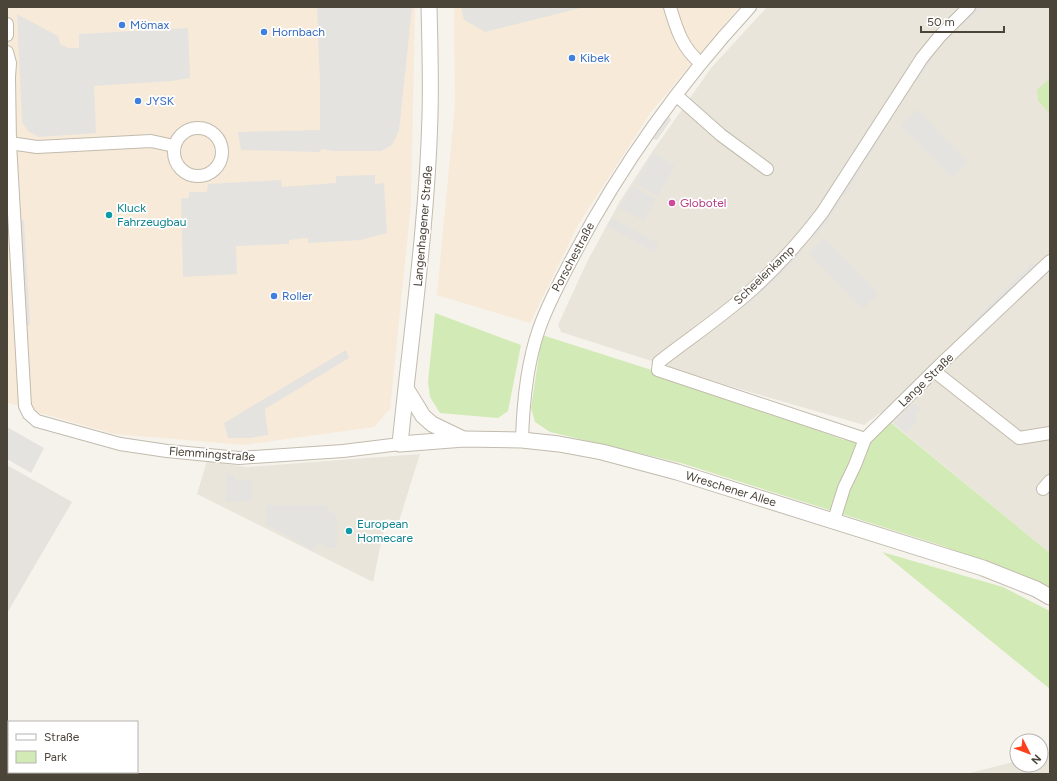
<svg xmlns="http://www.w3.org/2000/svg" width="1057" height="781" font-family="Figtree,sans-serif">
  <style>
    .residential { fill: #eae5da }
    .commercial { fill: #f7ead8 }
    .industrial { fill: #e6e2dd }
    .green { fill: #d2eab5 }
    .parking { fill: #e5e3e0 }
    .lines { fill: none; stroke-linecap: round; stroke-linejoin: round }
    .minor-casing { stroke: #c2bbae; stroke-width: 14 }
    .tertiary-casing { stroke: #c2bbae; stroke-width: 17 }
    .minor { stroke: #fff; stroke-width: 12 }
    .tertiary { stroke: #fff; stroke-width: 15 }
    .shop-dot { fill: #3f7fe0; stroke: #fff; stroke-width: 1.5 }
    .hotel-dot { fill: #d1479c; stroke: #fff; stroke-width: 1.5 }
    .culture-dot { fill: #0f9aa8; stroke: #fff; stroke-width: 1.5 }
    .labels { text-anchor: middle; stroke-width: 3.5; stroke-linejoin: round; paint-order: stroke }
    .shop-label { font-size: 12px; fill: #366cbe; stroke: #fff; text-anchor: start }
    .hotel-label { font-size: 12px; fill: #b23c85; stroke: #fff; text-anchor: start }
    .culture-label { font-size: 12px; fill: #0d838f; stroke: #fff; text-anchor: start }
    .street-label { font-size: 12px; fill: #4b4439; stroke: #fff }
  </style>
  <rect width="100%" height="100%" fill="#f6f3ec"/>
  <g class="residential">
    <path d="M 767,7 L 1050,7 L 1050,553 L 880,413 L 864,425 L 726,385 L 561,332 L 558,325 L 587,262 L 620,201 L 652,152 L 711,68 Z"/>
    <path d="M 420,454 L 399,521 L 386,519 L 373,582 L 197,494 L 207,461 L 247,467 Z"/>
    <path d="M 1050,752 L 1050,774 L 966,774 L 1017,761 L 1017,765 L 1041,765 L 1041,755 Z"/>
  </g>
  <g class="commercial">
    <path d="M 7,7 L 415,7 L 411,204 L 390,409 L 374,427 L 244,445 L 115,434 L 40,413 L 7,402 Z"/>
    <path d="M 454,7 L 739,7 L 651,112 L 578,225 L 530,323 L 437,295 L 455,104 Z"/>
  </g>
  <path class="industrial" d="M 7,465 L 72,502 L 7,613 Z"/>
  <g class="green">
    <path d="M 1050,78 L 1050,114 L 1038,101 L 1037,90 Z"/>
    <path d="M 435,313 L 521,345 L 508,411 L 498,418 L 440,413 L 430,397 L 428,382 Z"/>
    <path d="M 542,335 L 683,380 L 844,440 L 890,422 L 1050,553 L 1050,592 L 1033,581 L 943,546 L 839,513 L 681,463 L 550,432 L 535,422 L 531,408 Z"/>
    <path d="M 882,552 L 1003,587 L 1050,611 L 1050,689 Z"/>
  </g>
  <g class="parking">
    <path d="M 317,7 L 412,7 L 399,131 L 392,145 L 381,151 L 333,151 L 321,149 L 320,152 L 241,150 L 238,132 L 320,130 L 320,83 Z"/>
    <path d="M 461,7 L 585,7 L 485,32 L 464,20 Z"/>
    <path d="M 977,7 L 983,7 L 963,25 L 960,22 Z"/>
    <path d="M 17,14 L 58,36 L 60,44 L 68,48 L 79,48 L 79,34 L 188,28 L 190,78 L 171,81 L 94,86 L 96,133 L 39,137 L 28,131 L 22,122 Z"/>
    <path d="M 930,58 L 932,60 L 915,83 L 913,81 Z"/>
    <path d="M 917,109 L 968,162 L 959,172 L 952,177 L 901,126 Z"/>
    <path d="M 669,116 L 671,120 L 657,140 L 653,139 Z"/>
    <path d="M 879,133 L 882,135 L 867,160 L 863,158 Z"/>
    <path d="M 653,153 L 675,165 L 658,196 L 635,183 Z"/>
    <path d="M 859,166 L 862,168 L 845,196 L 841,194 Z"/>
    <path d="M 375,175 L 375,184 L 384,183 L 387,233 L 361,240 L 308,243 L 308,238 L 289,240 L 289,244 L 236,246 L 237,274 L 183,277 L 181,198 L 189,198 L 189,192 L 207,192 L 208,184 L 281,180 L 282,187 L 336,183 L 336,176 Z"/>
    <path d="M 632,186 L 656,199 L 644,221 L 619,208 Z"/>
    <path d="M 837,200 L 841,202 L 814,239 L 811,236 Z"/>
    <path d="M 20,218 L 24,221 L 30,324 L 26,327 Z"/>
    <path d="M 612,218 L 659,244 L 654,252 L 607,226 Z"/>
    <path d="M 825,238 L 878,294 L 862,309 L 809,253 Z"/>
    <path d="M 799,249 L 802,252 L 782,273 L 746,307 L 743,303 Z"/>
    <path d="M 1031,264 L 1037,264 L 969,329 L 968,325 Z"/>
    <path d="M 346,350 L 349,358 L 265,409 L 268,435 L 250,438 L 228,438 L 224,423 Z"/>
    <path d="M 913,403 L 920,408 L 915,416 L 917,420 L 906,433 L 893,423 Z"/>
    <path d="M 7,427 L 44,448 L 31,473 L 7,459 Z"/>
    <path d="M 226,475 L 234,475 L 235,480 L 252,480 L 252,501 L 226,502 Z"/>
    <path d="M 267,505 L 327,505 L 330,512 L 337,515 L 337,548 L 329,548 L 318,543 L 314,551 L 266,524 Z"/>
  </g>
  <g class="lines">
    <g class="minor-casing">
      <g id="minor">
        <path d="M 670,7 C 676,28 683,50 701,63"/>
        <path d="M 7,24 L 7,35"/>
        <path d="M 7,52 L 10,63 L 9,77 L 10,143 L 25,406 L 29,414 L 37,421 L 120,444 L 167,451 L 239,458 L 343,451 L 400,444"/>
        <path d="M 677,96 L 721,135 L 767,169"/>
        <circle cx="198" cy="152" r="24"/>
        <path d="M 10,143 L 37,147 L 151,141 L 174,146"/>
        <path d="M 934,371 L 1019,438 L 1050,433"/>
        <path d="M 865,439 L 658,370 L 659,362 C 691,337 726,314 756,286 C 780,264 802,239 822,213 L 922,58 L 940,36 L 969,7"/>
        <path d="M 522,440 C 523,404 527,363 539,329 C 548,303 562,278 575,253 C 622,164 682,81 750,7"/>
        <path d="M 1043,489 L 1050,481"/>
        <path d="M 834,520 L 844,488 L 855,465 L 865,439 L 942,363 L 1050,261"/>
      </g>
    </g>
    <g class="tertiary-casing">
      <g id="tertiary">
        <path d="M 429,7 C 430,43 431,80 430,116 C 427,226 411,335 400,444 L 464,439 L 522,440 L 559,444 L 602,452 L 677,472 L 983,568 L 1036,589 L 1050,597"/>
        <path d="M 407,390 L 423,416 L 432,424 L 461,438"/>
      </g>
    </g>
    <use href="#minor" class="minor"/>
    <use href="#tertiary" class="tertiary"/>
  </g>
  <g class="shop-dot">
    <circle cx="122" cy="25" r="4"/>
    <circle cx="264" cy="32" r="4"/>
    <circle cx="572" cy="58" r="4"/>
    <circle cx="138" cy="101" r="4"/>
    <circle cx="274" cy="296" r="4"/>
  </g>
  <circle class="hotel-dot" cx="672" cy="203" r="4"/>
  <g class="culture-dot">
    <circle cx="109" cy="215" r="4"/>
    <circle cx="349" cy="531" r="4"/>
  </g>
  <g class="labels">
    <g class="shop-label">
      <text x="130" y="29">Mömax</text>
      <text x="272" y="36">Hornbach</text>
      <text x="580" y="62">Kibek</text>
      <text x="146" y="105">JYSK</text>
      <text x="282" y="300">Roller</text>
    </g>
    <g class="hotel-label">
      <text x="680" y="207">Globotel</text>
    </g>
    <g class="culture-label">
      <text x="117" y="212">Kluck<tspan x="117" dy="14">Fahrzeugbau</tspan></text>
      <text x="357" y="528">European<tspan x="357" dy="14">Homecare</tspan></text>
    </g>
    <g class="street-label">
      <text transform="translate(423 226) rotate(-85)" y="4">Langenhagener Straße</text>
      <text transform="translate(573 257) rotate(-62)" y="4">Porschestraße</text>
      <text transform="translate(764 275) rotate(-44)" y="4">Scheelenkamp</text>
      <text transform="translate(926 380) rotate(-44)" y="4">Lange Straße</text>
      <text transform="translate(212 454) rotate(4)" y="4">Flemmingstraße</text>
      <text transform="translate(731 489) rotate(17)" y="4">Wreschener Allee</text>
    </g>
  </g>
  <rect width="1057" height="781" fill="none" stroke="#4b4439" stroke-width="16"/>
  <rect x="8" y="721" width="130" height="52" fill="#ffffff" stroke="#b7b4b0"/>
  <rect x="16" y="734" width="20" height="6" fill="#ffffff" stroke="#b7b4b0"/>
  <text x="44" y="741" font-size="12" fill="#4b4439">Straße</text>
  <rect x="16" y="751" width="20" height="12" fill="#d2eab5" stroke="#b7b4b0"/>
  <text x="44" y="761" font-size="12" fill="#4b4439">Park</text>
  <g transform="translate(1029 753) rotate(132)"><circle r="19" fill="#ffffff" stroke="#b7b4b0"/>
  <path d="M0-3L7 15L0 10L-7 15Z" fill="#fc3f1d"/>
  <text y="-6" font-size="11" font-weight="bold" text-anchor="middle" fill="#4b4439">N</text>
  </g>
  <path d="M921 26v6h83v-6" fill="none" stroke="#4b4439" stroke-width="2"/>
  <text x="927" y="26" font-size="12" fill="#4b4439" stroke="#ffffff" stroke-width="3" paint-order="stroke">50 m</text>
</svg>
